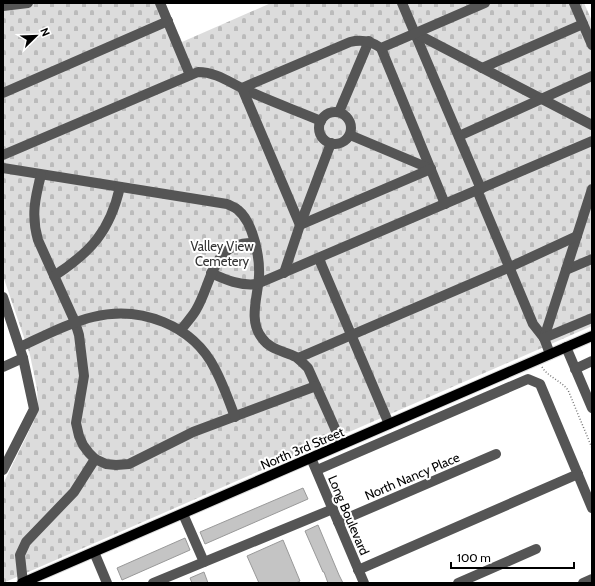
<svg xmlns="http://www.w3.org/2000/svg" width="595" height="586" font-family="Cabin,sans-serif">
  <style>
    .cemetery { fill: url(#cemetery-stones) }
    .building { fill: #c4c4c4; stroke: #999 }
    .lines { fill: none; stroke-linecap: round; stroke-linejoin: round }
    .major-casing { stroke: #dbdbdb; stroke-width: 12 }
    .path { stroke: #777; stroke-width: 1.5; stroke-dasharray: 1 2; stroke-linecap: butt }
    .minor { stroke: #555; stroke-width: 10 }
    .major { stroke: #000; stroke-width: 10 }
    .labels { text-anchor: middle; stroke-width: 4; stroke-linejoin: round; paint-order: stroke }
    .park-label { font-size: 13px; fill: #333; stroke: #fff }
    .street-label { font-size: 13px; fill: #000; stroke: #fff }
  </style>
  <defs>
    <pattern id="cemetery-stones" width="16" height="16" patternUnits="userSpaceOnUse"><rect width="16" height="16" fill="#dcdcdc"/><path d="M2 7V4a2 2 0 0 1 4 0v3zM10 15v-3a2 2 0 0 1 4 0v3z" fill="#bbb"/></pattern>
  </defs>
  <rect width="100%" height="100%" fill="#fff"/>
  <path class="cemetery" d="M 3,3 L 165,3 L 182,42 L 271,3 L 584,3 L 592,21 L 592,326 L 3,583 L 3,484 L 34,421 L 38,407 L 37,389 L 30,355 L 3,276 Z"/>
  <g class="building">
    <path d="M 303,488 L 308,499 L 205,544 L 200,532 Z"/>
    <path d="M 318,525 L 339,575 L 343,583 L 328,583 L 324,572 L 323,572 L 305,531 Z"/>
    <path d="M 185,538 L 190,550 L 122,580 L 117,568 Z"/>
    <path d="M 283,540 L 300,581 L 296,583 L 259,583 L 247,556 Z"/>
    <path d="M 204,572 L 208,583 L 192,583 L 190,578 Z"/>
  </g>
  <g class="lines">
    <g class="major-casing">
      <path id="major" d="M 22,583 L 592,336"/>
    </g>
    <path class="path" d="M 542,367 C 548,377 560,380 568,390 L 592,448"/>
    <g class="minor">
      <path d="M 160,3 L 190,75"/>
      <path d="M 402,3 L 481,189"/>
      <path d="M 574,3 L 592,45"/>
      <path d="M 3,6 L 28,3"/>
      <path d="M 415,33 L 592,125"/>
      <path d="M 381,48 L 445,204"/>
      <path d="M 482,68 L 583,24"/>
      <path d="M 3,93 L 168,21"/>
      <path d="M 339,112 L 369,41"/>
      <circle cx="335" cy="128" r="16"/>
      <path d="M 350,135 L 431,169"/>
      <path d="M 459,136 L 592,76"/>
      <path d="M 3,155 L 198,72 C 216,72 229,82 244,89 C 269,101 295,110 321,121"/>
      <path d="M 3,168 L 227,204 C 231,206 235,207 238,210 C 253,222 260,257 259,276 C 258,296 248,321 262,338 C 270,350 284,351 296,357 C 300,360 304,364 308,368 L 342,444"/>
      <path d="M 431,169 L 300,225 L 242,88 L 350,42 C 362,39 371,41 381,48 L 485,3"/>
      <path d="M 41,175 C 35,198 31,216 38,240 L 75,322 L 79,335 L 84,376 L 76,423 L 79,436 L 83,445 L 89,453 L 95,459 L 106,464 L 116,465 L 129,464 L 193,432 L 316,386"/>
      <path d="M 477,190 L 533,324 L 544,338 L 550,354"/>
      <path d="M 319,259 L 389,424"/>
      <path d="M 566,270 L 592,259"/>
      <path d="M 211,273 C 226,280 240,286 257,284 L 592,141"/>
      <path d="M 284,273 L 300,225 L 331,143"/>
      <path d="M 54,276 C 91,252 110,231 120,187"/>
      <path d="M 3,297 L 23,358 L 34,409 L 3,470"/>
      <path d="M 181,330 C 186,323 192,317 196,310 C 213,282 211,241 255,243"/>
      <path d="M 544,338 L 592,189"/>
      <path d="M 544,338 L 592,318"/>
      <path d="M 20,347 C 44,336 68,323 93,317 C 140,305 193,325 215,369 C 223,384 229,401 235,417"/>
      <path d="M 566,347 L 592,408"/>
      <path d="M 298,358 L 510,267 L 577,236"/>
      <path d="M 3,367 L 23,358"/>
      <path d="M 575,369 L 592,361"/>
      <path d="M 311,458 L 364,583"/>
      <path d="M 317,470 L 528,379 L 540,384 L 592,508"/>
      <path d="M 183,514 L 204,562"/>
      <path d="M 338,522 L 496,454"/>
      <path d="M 94,552 L 107,583"/>
      <path d="M 358,570 L 578,474"/>
      <path d="M 23,583 L 20,555 L 26,542 L 74,492 L 95,459"/>
      <path d="M 153,583 L 333,509"/>
      <path d="M 458,583 L 536,549"/>
      <path d="M 583,583 L 592,579"/>
    </g>
    <use href="#major" class="major"/>
  </g>
  <g class="labels">
    <g class="park-label">
      <text x="222" y="251">Valley View<tspan x="222" dy="15">Cemetery</tspan></text>
    </g>
    <g class="street-label">
      <text transform="translate(302 448) rotate(-23)" y="5">North 3rd Street</text>
      <text transform="translate(412 476) rotate(-23)" y="5">North Nancy Place</text>
      <text transform="translate(349 515) rotate(67)" y="5">Long Boulevard</text>
    </g>
  </g>
  <rect width="595" height="586" fill="none" stroke="#000000" stroke-width="8"/>
  <g transform="translate(36 36) rotate(67)" stroke="#ffffff" stroke-width="3" paint-order="stroke">
  <path d="M0-3L7 15L0 10L-7 15Z" fill="#000000"/>
  <text y="-6" font-size="11" font-weight="bold" text-anchor="middle" fill="#000000">N</text>
  </g>
  <path d="M451 562v6h123v-6" fill="none" stroke="#000000" stroke-width="2"/>
  <text x="457" y="562" font-size="12" fill="#000000" stroke="#ffffff" stroke-width="3" paint-order="stroke">100 m</text>
</svg>
